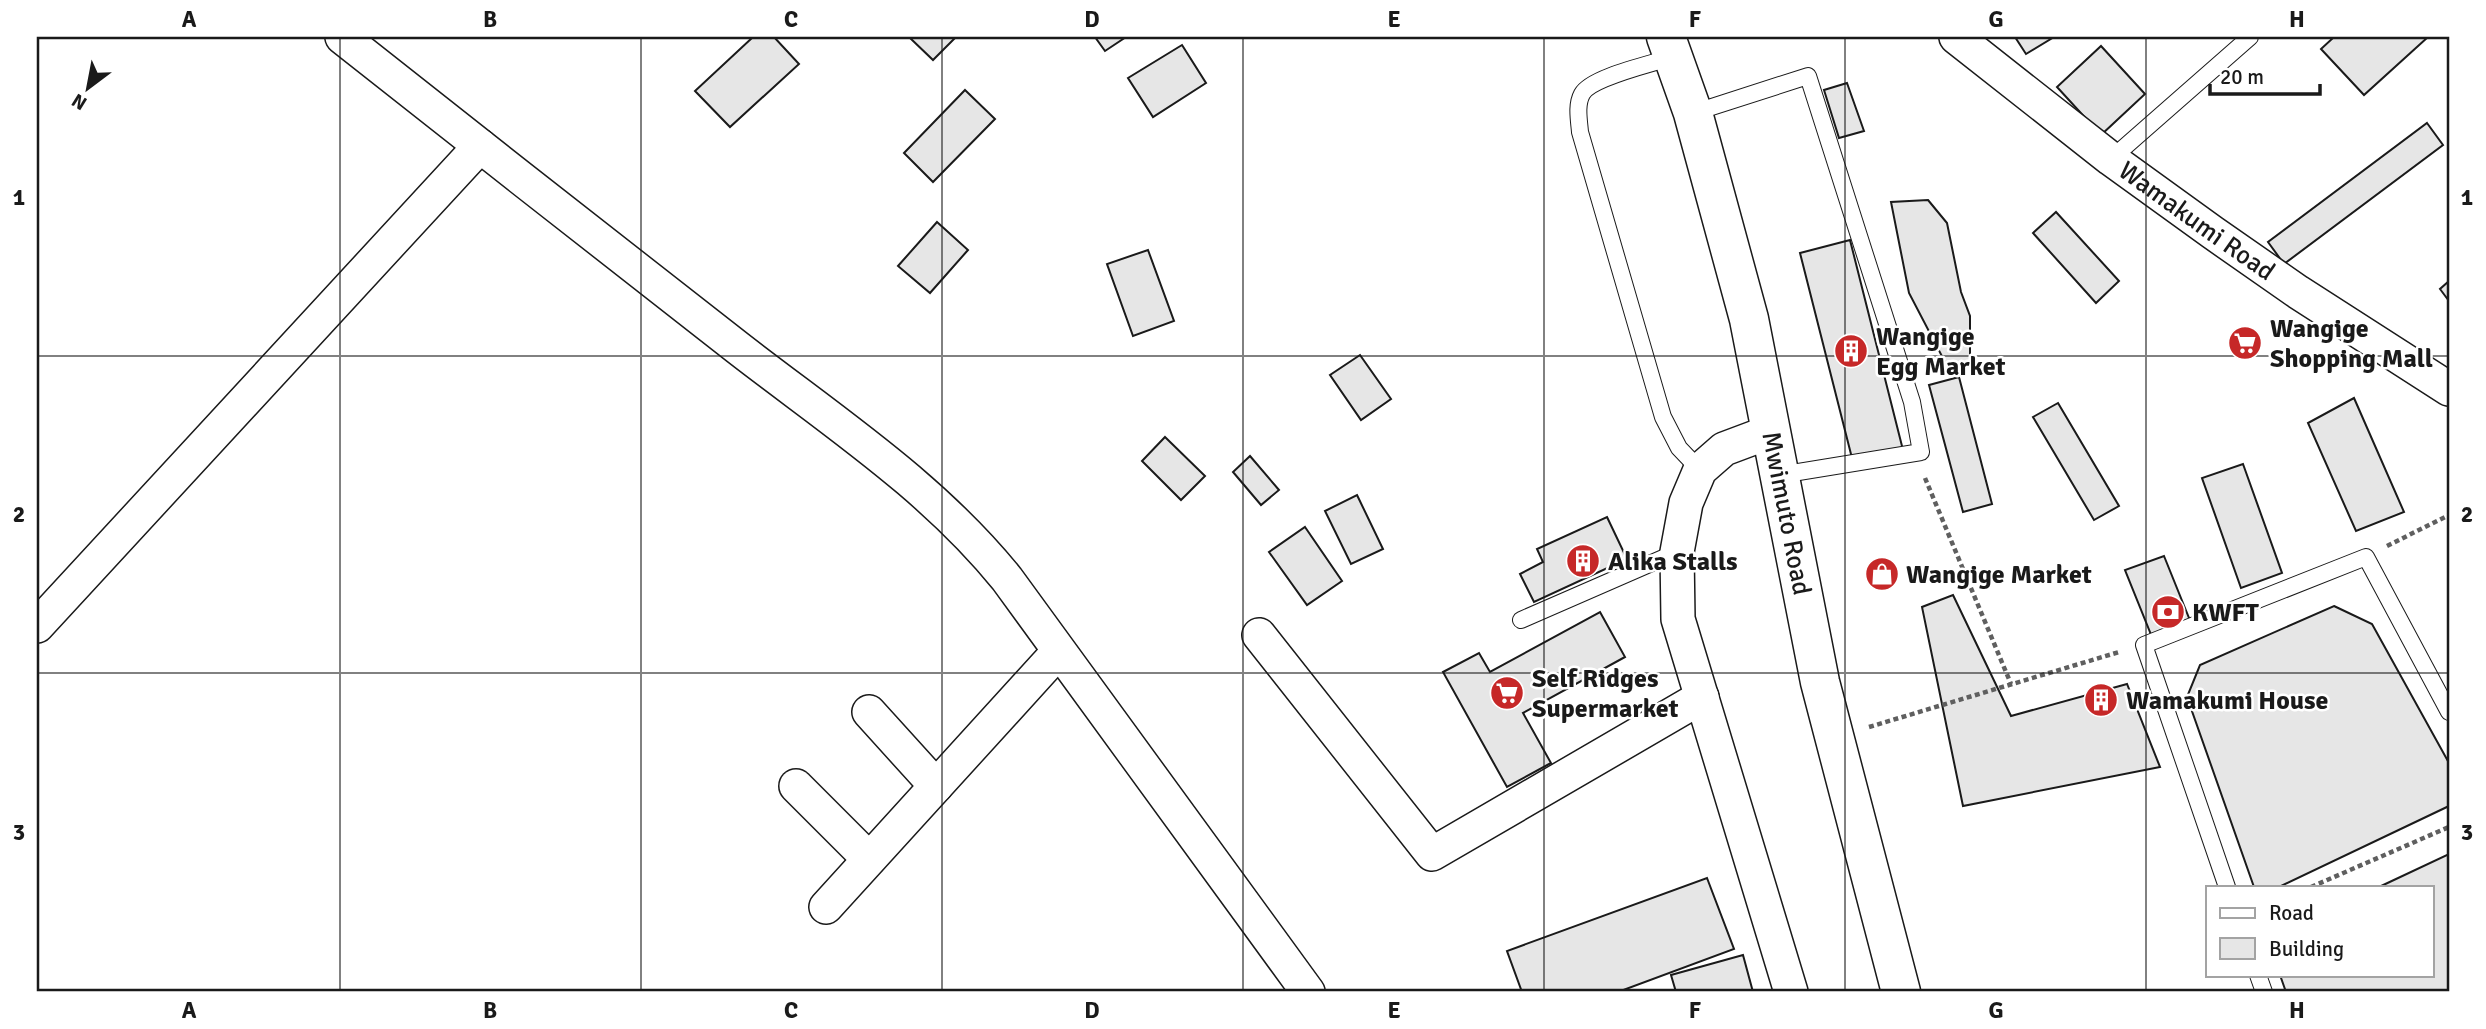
<svg xmlns="http://www.w3.org/2000/svg" width="2486" height="1029" font-family="Signika,sans-serif">
  <style>
    .building { fill: #e6e6e6; stroke: #1a1a1a; stroke-width: 2 }
    .lines { fill: none; stroke-linecap: round; stroke-linejoin: round }
    .lane-casing { stroke: #1a1a1a; stroke-width: 18 }
    .street-casing { stroke: #1a1a1a; stroke-width: 36 }
    .secondary-casing { stroke: #1a1a1a; stroke-width: 41 }
    .path { stroke: #5f5f5f; stroke-width: 4.5; stroke-dasharray: 5 3.5; stroke-linecap: butt }
    .lane { stroke: #fff; stroke-width: 16 }
    .street { stroke: #fff; stroke-width: 33 }
    .secondary { stroke: #fff; stroke-width: 38 }
    .grid { fill: none; stroke: #1a1a1a; stroke-width: 2; stroke-opacity: 0.55 }
    .labels { text-anchor: middle; stroke-width: 5; stroke-linejoin: round; paint-order: stroke }
    .street-label { font-size: 26px; fill: #1a1a1a; stroke: #fff }
    .poi-label { font-size: 26px; font-weight: bold; fill: #1a1a1a; stroke: #fff; text-anchor: start }
    .neatline { fill: none; stroke: #1a1a1a; stroke-width: 2.5 }
    .grid-label { font-size: 23px; text-anchor: middle; font-weight: bold; fill: #1a1a1a }
  </style>
  <rect width="100%" height="100%" fill="#fff"/>
  <g class="building">
    <path d="M 753,37 L 774,37 L 799,64 L 730,127 L 695,91 Z"/>
    <path d="M 909,37 L 956,37 L 933,60 Z"/>
    <path d="M 1095,37 L 1126,37 L 1105,51 Z"/>
    <path d="M 2015,37 L 2054,37 L 2026,54 Z"/>
    <path d="M 2334,37 L 2428,37 L 2364,95 L 2321,49 Z"/>
    <path d="M 1182,45 L 1206,83 L 1153,117 L 1128,78 Z"/>
    <path d="M 2101,46 L 2145,94 L 2101,135 L 2057,87 Z"/>
    <path d="M 1847,83 L 1864,131 L 1839,138 L 1824,90 Z"/>
    <path d="M 965,90 L 995,119 L 933,182 L 904,153 Z"/>
    <path d="M 2427,123 L 2443,145 L 2284,264 L 2268,242 Z"/>
    <path d="M 1928,200 L 1947,223 L 1961,292 L 1970,316 L 1970,363 L 1946,364 L 1909,293 L 1891,202 Z"/>
    <path d="M 2056,212 L 2119,281 L 2096,303 L 2033,233 Z"/>
    <path d="M 937,222 L 968,250 L 930,293 L 898,266 Z"/>
    <path d="M 1850,240 L 1903,450 L 1853,462 L 1800,253 Z"/>
    <path d="M 1148,250 L 1174,321 L 1133,336 L 1107,264 Z"/>
    <path d="M 2449,281 L 2449,301 L 2440,289 Z"/>
    <path d="M 1360,355 L 1391,399 L 1361,420 L 1330,375 Z"/>
    <path d="M 1959,377 L 1992,504 L 1963,512 L 1929,385 Z"/>
    <path d="M 2354,398 L 2404,512 L 2356,531 L 2308,423 Z"/>
    <path d="M 2058,403 L 2119,506 L 2094,520 L 2033,417 Z"/>
    <path d="M 1165,437 L 1205,476 L 1181,500 L 1142,461 Z"/>
    <path d="M 1250,456 L 1279,490 L 1261,505 L 1233,472 Z"/>
    <path d="M 2243,464 L 2282,573 L 2241,588 L 2202,478 Z"/>
    <path d="M 1357,495 L 1383,549 L 1351,564 L 1325,511 Z"/>
    <path d="M 1607,517 L 1627,559 L 1534,602 L 1520,574 L 1543,562 L 1537,549 Z"/>
    <path d="M 1305,527 L 1342,581 L 1307,605 L 1269,552 Z"/>
    <path d="M 2164,556 L 2191,623 L 2152,637 L 2125,570 Z"/>
    <path d="M 1953,595 L 2011,716 L 2127,684 L 2160,767 L 1963,806 L 1922,607 Z"/>
    <path d="M 2334,606 L 2372,624 L 2449,763 L 2449,806 L 2279,887 L 2254,887 L 2187,697 L 2200,665 Z"/>
    <path d="M 1600,612 L 1625,657 L 1523,713 L 1551,763 L 1507,787 L 1443,672 L 1479,653 L 1490,672 Z"/>
    <path d="M 2449,854 L 2449,992 L 2286,992 L 2280,975 L 2432,975 L 2432,887 L 2379,887 Z"/>
    <path d="M 1707,878 L 1734,949 L 1618,992 L 1522,992 L 1507,951 Z"/>
    <path d="M 1743,955 L 1753,992 L 1676,992 L 1671,975 Z"/>
  </g>
  <g class="lines">
    <g class="lane-casing">
      <g id="lane">
        <path d="M 1672,57 C 1652,64 1591,77 1582,94 C 1576,105 1579,120 1580,132 L 1663,417 L 1679,448 L 1700,470"/>
        <path d="M 1693,113 L 1808,76 L 1912,402 L 1921,452 L 1780,475"/>
        <path d="M 2111,159 L 2250,37"/>
        <path d="M 1521,620 L 1677,552"/>
        <path d="M 2227,887 L 2144,645 L 2366,557 L 2449,712"/>
        <path d="M 2258,975 L 2264,992"/>
      </g>
    </g>
    <g class="street-casing">
      <g id="street">
        <path d="M 342,37 C 474,141 605,245 738,348 C 832,421 932,486 1007,579 L 1308,992"/>
        <path id="s1" d="M 1956,37 L 2111,159 L 2212,232 L 2298,292 L 2449,389"/>
        <path d="M 1772,431 L 1724,449 L 1700,470 L 1686,503 L 1677,552 L 1678,619 L 1791,992"/>
        <path d="M 37,626 L 480,146"/>
        <path d="M 1259,635 L 1432,854 L 1702,697"/>
        <path d="M 869,712 L 936,786"/>
        <path d="M 796,786 L 869,859"/>
        <path d="M 826,907 L 1058,652"/>
      </g>
    </g>
    <g class="secondary-casing">
      <g id="secondary">
        <path id="s2" d="M 1666,37 L 1693,113 L 1749,319 L 1820,682 L 1901,992"/>
      </g>
    </g>
    <g class="path">
      <path d="M 1925,478 L 2011,684"/>
      <path d="M 2387,546 L 2449,515"/>
      <path d="M 1869,727 L 2119,652"/>
      <path d="M 2311,887 L 2449,827"/>
    </g>
    <use href="#lane" class="lane"/>
    <use href="#street" class="street"/>
    <use href="#secondary" class="secondary"/>
  </g>
  <path class="grid" d="M 340,37 L 340,992M 641,37 L 641,992M 942,37 L 942,992M 1243,37 L 1243,992M 1544,37 L 1544,992M 1845,37 L 1845,992M 2146,37 L 2146,992M 37,356 L 2449,356M 37,673 L 2449,673"/>
  <defs>
    <g id="supermarket-disc" transform="scale(1.75)"><circle r="9.5" fill="#c62828" stroke="#fff"/><path d="M-6-5.5h2.5l.6 2H6L4.5 2H-2.5L-4.4-4H-6ZM-1.5 3.2a1.3 1.3 0 1 0 .1 0ZM3 3.2a1.3 1.3 0 1 0 .1 0Z" fill="#fff"/></g>
    <g id="building-disc" transform="scale(1.75)"><circle r="9.5" fill="#c62828" stroke="#fff"/><path d="M-4-6H4V6H1V3H-1V6H-4ZM-2.5-4.3h1.7v1.8h-1.7ZM.8-4.3h1.7v1.8H.8ZM-2.5-1h1.7V.8h-1.7ZM.8-1h1.7V.8H.8Z" fill="#fff"/></g>
    <g id="shop-disc" transform="scale(1.75)"><circle r="9.5" fill="#c62828" stroke="#fff"/><path d="M-5-2.5h2.3a2.7 3.5 0 0 1 5.4 0H5L5.5 6h-11ZM-1.5-2.5h3a1.5 2.3 0 0 0-3 0Z" fill="#fff"/></g>
    <g id="bank-disc" transform="scale(1.75)"><circle r="9.5" fill="#c62828" stroke="#fff"/><path d="M-6-4H6V4H-6ZM0-2.3a2.3 2.3 0 1 0 0 4.6a2.3 2.3 0 1 0 0-4.6Z" fill="#fff"/></g>
  </defs>
  <g fill-rule="evenodd">
    <use href="#supermarket-disc" x="2245" y="343"/>
    <use href="#building-disc" x="1851" y="351"/>
    <use href="#building-disc" x="1583" y="561"/>
    <use href="#shop-disc" x="1882" y="574"/>
    <use href="#bank-disc" x="2168" y="612"/>
    <use href="#supermarket-disc" x="1507" y="693"/>
    <use href="#building-disc" x="2101" y="700"/>
  </g>
  <g class="labels">
    <g class="street-label">
      <text dy="9" stroke="none"><textPath href="#s1" startOffset="303">Wamakumi Road</textPath></text>
      <text dy="9" stroke="none"><textPath href="#s2" startOffset="492">Mwimuto Road</textPath></text>
    </g>
    <g class="poi-label">
      <text x="2270" y="337">Wangige<tspan x="2270" dy="30">Shopping Mall</tspan></text>
      <text x="1876" y="345">Wangige<tspan x="1876" dy="30">Egg Market</tspan></text>
      <text x="1608" y="570">Alika Stalls</text>
      <text x="1906" y="583">Wangige Market</text>
      <text x="2192" y="621">KWFT</text>
      <text x="1532" y="687">Self Ridges<tspan x="1532" dy="30">Supermarket</tspan></text>
      <text x="2126" y="709">Wamakumi House</text>
    </g>
  </g>
  <rect width="2486" height="1029" fill="none" stroke="#ffffff" stroke-width="77"/>
  <rect x="2206" y="886" width="228" height="91" fill="#ffffff" stroke="#a3a3a3" stroke-width="2"/>
  <rect x="2220" y="908" width="35" height="10" fill="#ffffff" stroke="#a3a3a3" stroke-width="2"/>
  <text x="2269" y="920" font-size="21" fill="#1a1a1a">Road</text>
  <rect x="2220" y="938" width="35" height="21" fill="#e6e6e6" stroke="#a3a3a3" stroke-width="2"/>
  <text x="2269" y="956" font-size="21" fill="#1a1a1a">Building</text>
  <g transform="translate(88 88) rotate(212)" stroke="#ffffff" stroke-width="5" paint-order="stroke">
  <path d="M0-5L12 26L0 18L-12 26Z" fill="#1a1a1a"/>
  <text y="-10" font-size="19" font-weight="bold" text-anchor="middle" fill="#1a1a1a">N</text>
  </g>
  <path d="M2210 84v10h110v-10" fill="none" stroke="#1a1a1a" stroke-width="3.5"/>
  <text x="2220" y="84" font-size="21" fill="#1a1a1a" stroke="#ffffff" stroke-width="5" paint-order="stroke">20 m</text>
  <rect x="38" y="38" width="2410" height="952" class="neatline"/>
  <g class="grid-label">
    <text x="189" y="27">A</text>
    <text x="490" y="27">B</text>
    <text x="791" y="27">C</text>
    <text x="1092" y="27">D</text>
    <text x="1394" y="27">E</text>
    <text x="1695" y="27">F</text>
    <text x="1996" y="27">G</text>
    <text x="2297" y="27">H</text>
    <text x="19" y="205">1</text>
    <text x="2467" y="205">1</text>
    <text x="19" y="522">2</text>
    <text x="2467" y="522">2</text>
    <text x="19" y="840">3</text>
    <text x="2467" y="840">3</text>
    <text x="189" y="1018">A</text>
    <text x="490" y="1018">B</text>
    <text x="791" y="1018">C</text>
    <text x="1092" y="1018">D</text>
    <text x="1394" y="1018">E</text>
    <text x="1695" y="1018">F</text>
    <text x="1996" y="1018">G</text>
    <text x="2297" y="1018">H</text>
  </g>
</svg>
